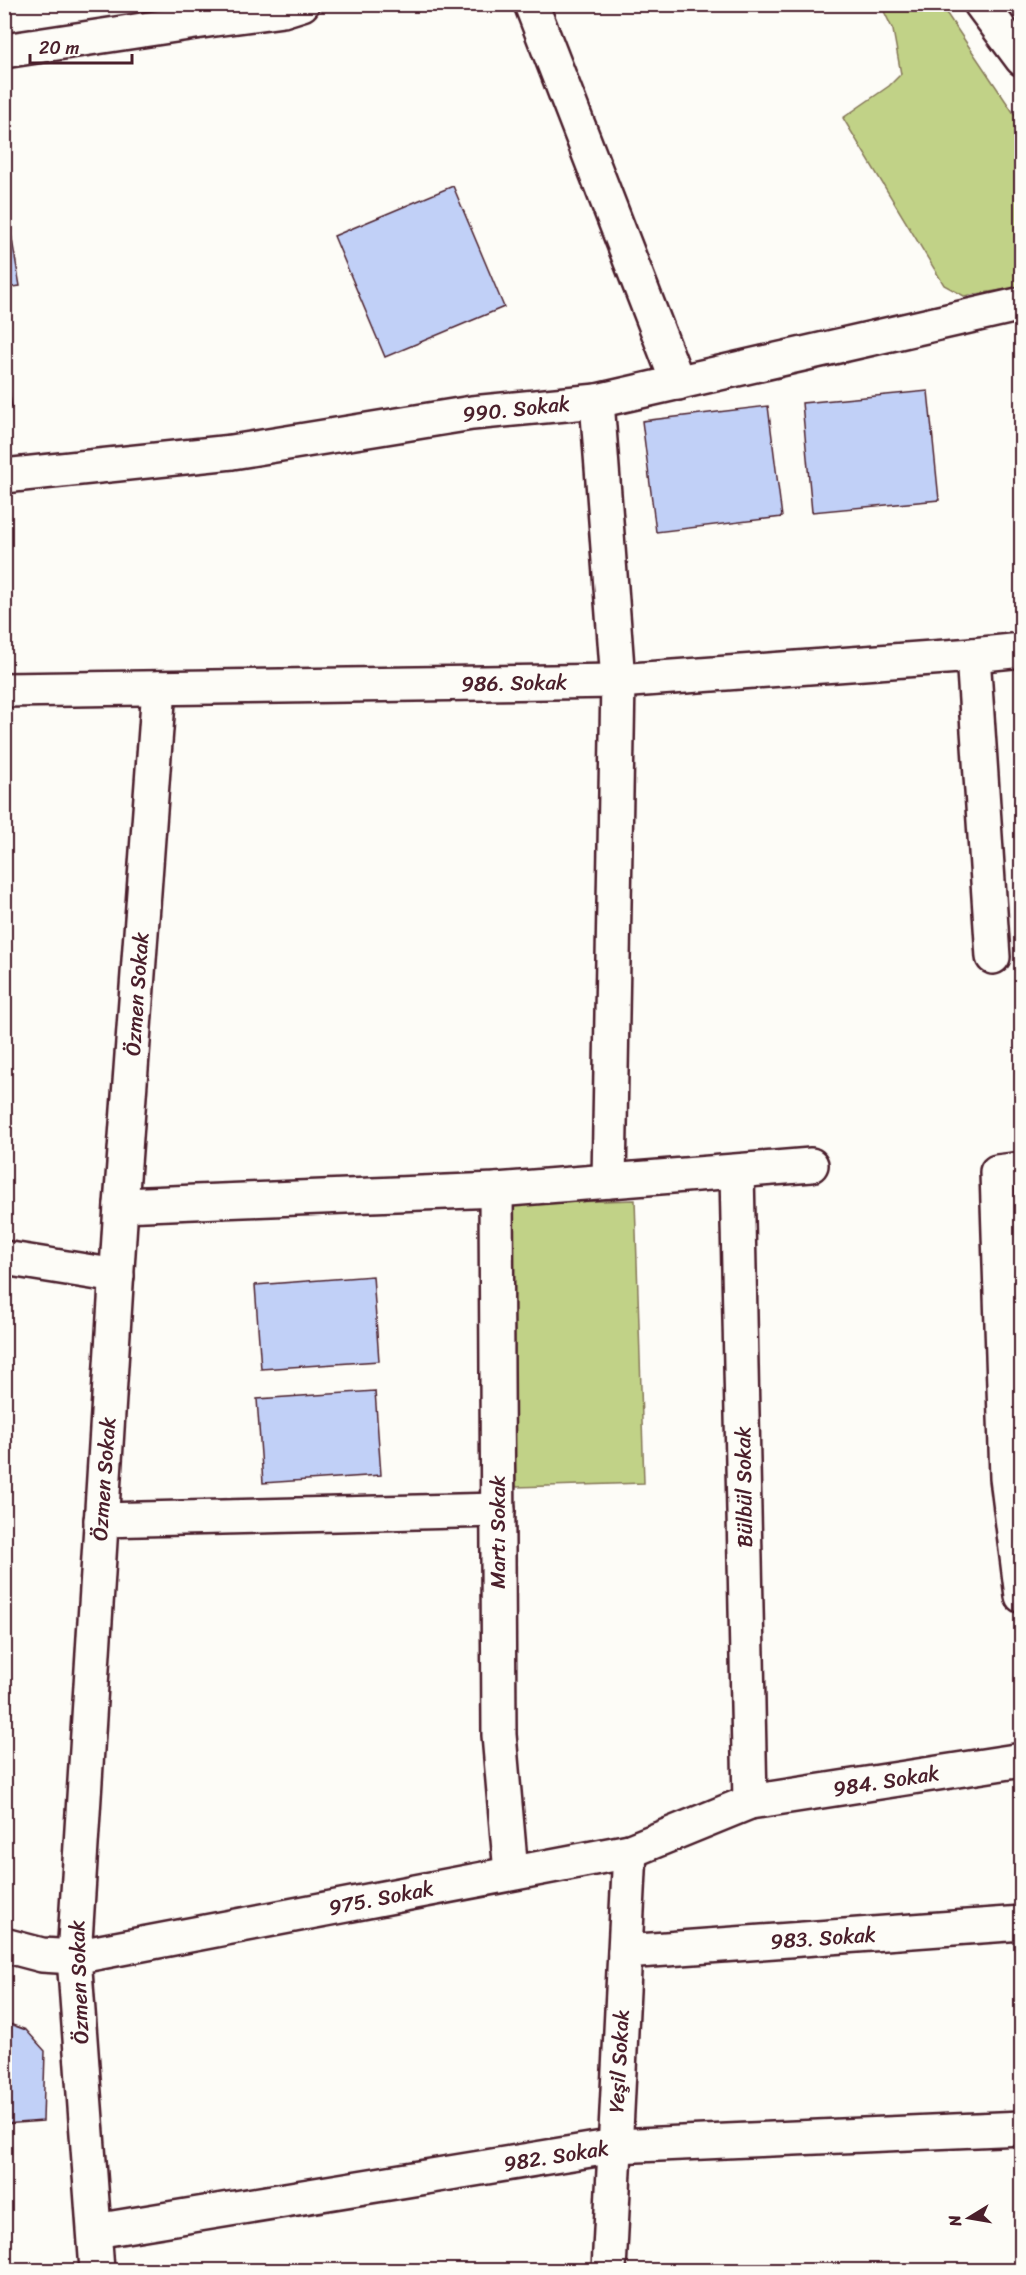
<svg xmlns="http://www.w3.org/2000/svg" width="1026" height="2275" font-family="Sriracha,sans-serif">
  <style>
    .green { fill: #c1d287; stroke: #867859; stroke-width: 1.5 }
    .building { fill: #c1d0f7; stroke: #4a1f2b; stroke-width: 1.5 }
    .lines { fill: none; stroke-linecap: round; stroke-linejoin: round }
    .minor-casing { stroke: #4a1f2b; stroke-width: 38 }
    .tertiary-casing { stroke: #4a1f2b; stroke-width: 38 }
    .minor { stroke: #fdfcf7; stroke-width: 33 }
    .tertiary { stroke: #fdfcf7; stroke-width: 33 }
    .labels { text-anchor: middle; stroke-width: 5; stroke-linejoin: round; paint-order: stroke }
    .street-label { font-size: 21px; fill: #4a1f2b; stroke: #fdfcf7 }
  </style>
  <rect width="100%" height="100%" fill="#fdfcf7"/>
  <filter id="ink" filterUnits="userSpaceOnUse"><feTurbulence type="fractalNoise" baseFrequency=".0167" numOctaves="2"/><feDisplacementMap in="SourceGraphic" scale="12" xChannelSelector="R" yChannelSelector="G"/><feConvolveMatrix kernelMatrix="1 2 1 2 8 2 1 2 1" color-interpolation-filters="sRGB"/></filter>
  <g filter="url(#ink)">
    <g class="green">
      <path d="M 881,5 L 941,5 L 1021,124 L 1021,287 L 964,296 L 944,285 L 843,118 L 889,86 L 901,74 L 893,30 Z"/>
      <path d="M 635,1200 L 644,1483 L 516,1487 L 507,1204 Z"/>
    </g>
    <g class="building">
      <path d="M 453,186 L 504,307 L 385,357 L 334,236 Z"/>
      <path d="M 4,193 L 20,286 L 4,288 Z"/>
      <path d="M 4,362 L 12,407 L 4,408 Z"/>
      <path d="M 928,391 L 939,500 L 812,512 L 802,403 Z"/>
      <path d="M 768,406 L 782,517 L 656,532 L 642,421 Z"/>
      <path d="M 373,1276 L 379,1361 L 261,1369 L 255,1285 Z"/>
      <path d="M 375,1391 L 381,1475 L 263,1483 L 257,1399 Z"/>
      <path d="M 4,2022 L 26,2030 L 45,2051 L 43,2121 L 4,2124 Z"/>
    </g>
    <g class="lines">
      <g class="minor-casing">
        <g id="minor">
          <path d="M 531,4 L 678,383"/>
          <path d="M 4,51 L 215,19 L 283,10 L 302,4"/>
          <path d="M 597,401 L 618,681 L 609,1181"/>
          <path d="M 4,476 L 232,452 L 472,413 L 597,401 L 1022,304"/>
          <path d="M 973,655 L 993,957"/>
          <path d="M 4,690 L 618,681 L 973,655 L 1022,650"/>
          <path d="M 1022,1169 L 997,1172 L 1007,1478 L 1022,1596"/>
          <path d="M 737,1172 L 750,1802"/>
          <path d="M 496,1190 L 499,1735 L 511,1873"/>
          <path d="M 121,1205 L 496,1190 L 811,1165"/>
          <path d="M 4,1258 L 117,1276"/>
          <path d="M 101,1520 L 498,1510"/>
          <path d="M 4,1945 L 42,1955 L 74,1957 L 630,1851 L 750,1802 L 1022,1760"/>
          <path d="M 625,1952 L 1022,1923"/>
          <path d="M 95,2231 L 615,2146 L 1022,2128"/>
          <path d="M 97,2270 L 74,1957 L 121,1205 L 159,688"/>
          <path d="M 609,2270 L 630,1851"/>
        </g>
      </g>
      <g class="tertiary-casing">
        <path id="tertiary" d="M 981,4 L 1022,59"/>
      </g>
      <use href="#minor" class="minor"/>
      <use href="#tertiary" class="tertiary"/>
    </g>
  </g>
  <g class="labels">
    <g class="street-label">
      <text transform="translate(516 409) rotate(-6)" y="7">990. Sokak</text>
      <text transform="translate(514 683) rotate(-1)" y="7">986. Sokak</text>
      <text transform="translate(137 994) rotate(-86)" y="7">Özmen Sokak</text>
      <text transform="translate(104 1479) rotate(-86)" y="7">Özmen Sokak</text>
      <text transform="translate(744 1487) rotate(-91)" y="7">Bülbül Sokak</text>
      <text transform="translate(498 1532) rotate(-90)" y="7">Martı Sokak</text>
      <text transform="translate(886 1781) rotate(-9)" y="7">984. Sokak</text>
      <text transform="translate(381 1898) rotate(-11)" y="7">975. Sokak</text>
      <text transform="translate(823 1938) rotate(-4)" y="7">983. Sokak</text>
      <text transform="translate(79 1982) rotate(-92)" y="7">Özmen Sokak</text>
      <text transform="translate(619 2061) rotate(-87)" y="7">Yeşil Sokak</text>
      <text transform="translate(556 2156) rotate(-9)" y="7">982. Sokak</text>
    </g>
  </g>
  <rect width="1026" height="2275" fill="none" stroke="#fdfcf7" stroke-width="24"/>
  <rect x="12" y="12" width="1002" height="2251" fill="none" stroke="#4a1f2b" stroke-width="2" filter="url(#ink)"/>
  <g transform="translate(969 2218) rotate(259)" stroke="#fdfcf7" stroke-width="4.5" paint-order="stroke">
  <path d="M0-4.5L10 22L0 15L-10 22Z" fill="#4a1f2b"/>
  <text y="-9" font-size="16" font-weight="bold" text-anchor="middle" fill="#4a1f2b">N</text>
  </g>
  <path d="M30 54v9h102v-9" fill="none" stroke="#4a1f2b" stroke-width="3"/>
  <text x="39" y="54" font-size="18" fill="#4a1f2b" stroke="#fdfcf7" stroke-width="4.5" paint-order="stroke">20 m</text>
</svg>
